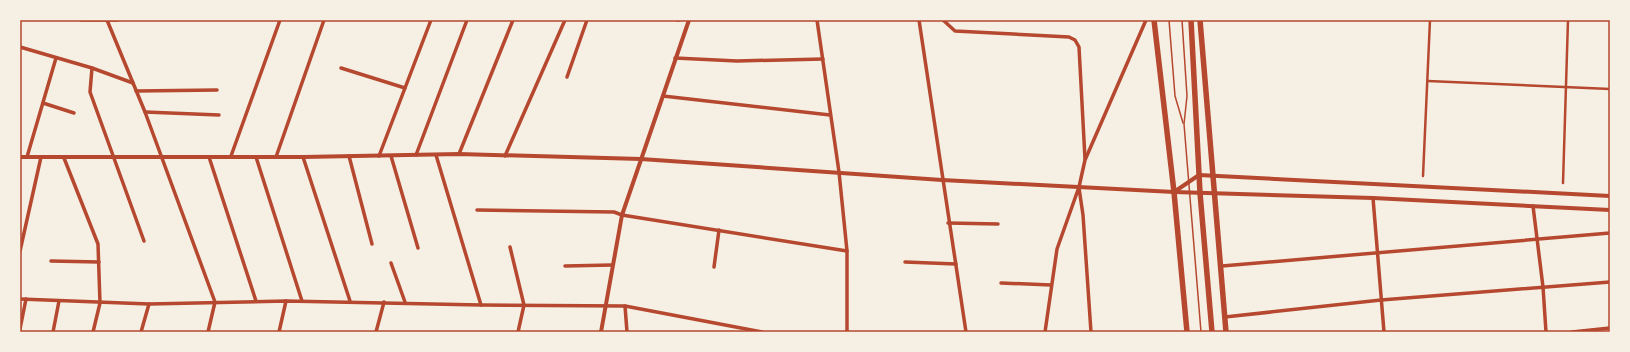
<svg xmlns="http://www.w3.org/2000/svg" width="1630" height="352" font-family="'Golos Text',sans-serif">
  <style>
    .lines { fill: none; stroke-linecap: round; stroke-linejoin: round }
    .service { stroke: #b5482f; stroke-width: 1.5 }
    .pedestrian { stroke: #b5482f; stroke-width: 2.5 }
    .minor { stroke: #b5482f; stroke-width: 3.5 }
    .tertiary { stroke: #b5482f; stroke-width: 4 }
    .primary { stroke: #b5482f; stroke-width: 5.5 }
    .neatline { fill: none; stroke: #b5482f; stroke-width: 1.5 }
  </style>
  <rect width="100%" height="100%" fill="#f6efe4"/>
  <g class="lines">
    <g class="service">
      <path d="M 1169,20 L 1175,96 L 1183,123"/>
      <path d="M 1182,20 L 1187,96 L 1184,124 L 1201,332"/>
    </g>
    <g class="pedestrian">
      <path d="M 1428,81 L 1610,89"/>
      <path d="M 1423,176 L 1430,20"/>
      <path d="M 1563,183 L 1568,20"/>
    </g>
    <g class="minor">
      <path d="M 81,20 L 118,20"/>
      <path d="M 107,20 L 145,112 L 215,302 L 208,332"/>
      <path d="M 677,20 L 679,20"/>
      <path d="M 817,20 L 839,172 L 847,251 L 847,332"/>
      <path d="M 919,20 L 966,332"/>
      <path d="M 943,20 L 955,31 L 1069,37 L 1075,40 L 1079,47 L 1085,159"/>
      <path d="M 20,47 L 92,68 L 133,83"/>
      <path d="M 675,58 L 737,61 L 823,59"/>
      <path d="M 92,68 L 90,92 L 144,241"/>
      <path d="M 341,68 L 405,88"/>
      <path d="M 567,77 L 587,20"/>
      <path d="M 136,91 L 217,90"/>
      <path d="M 663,96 L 830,115"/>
      <path d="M 43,103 L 74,113"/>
      <path d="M 145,112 L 219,115"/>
      <path d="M 459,154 L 513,20"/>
      <path d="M 416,155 L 467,20"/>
      <path d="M 436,155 L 481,305"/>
      <path d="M 231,156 L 280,20"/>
      <path d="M 349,156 L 372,244"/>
      <path d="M 379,156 L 431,20"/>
      <path d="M 391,156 L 418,248"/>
      <path d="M 505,156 L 565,20"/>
      <path d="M 27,157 L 56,58"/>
      <path d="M 209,157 L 256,301"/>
      <path d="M 256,157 L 302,301"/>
      <path d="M 276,157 L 324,20"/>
      <path d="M 303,157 L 350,301"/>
      <path d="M 64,158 L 98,244 L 100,303 L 93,332"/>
      <path d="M 1079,188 L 1083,215 L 1091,332"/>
      <path d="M 1373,198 L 1384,332"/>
      <path d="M 1533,206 L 1543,287 L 1546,332"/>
      <path d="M 477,210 L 614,212 L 622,215 L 847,251"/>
      <path d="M 948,223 L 998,224"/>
      <path d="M 510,247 L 524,305 L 518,332"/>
      <path d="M 20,251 L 41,157"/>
      <path d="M 51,261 L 99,262"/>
      <path d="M 905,262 L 956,264"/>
      <path d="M 391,263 L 405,302"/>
      <path d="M 565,266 L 612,265"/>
      <path d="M 1222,266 L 1610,233"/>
      <path d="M 714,267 L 719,230"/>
      <path d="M 1001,283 L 1051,285"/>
      <path d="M 20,299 L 149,304 L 286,301 L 481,305 L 625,306 L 762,332"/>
      <path d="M 625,306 L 627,332"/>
      <path d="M 1225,317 L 1381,300 L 1610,282"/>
      <path d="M 20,329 L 26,299"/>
      <path d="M 53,332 L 59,301"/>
      <path d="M 141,332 L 149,304"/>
      <path d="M 279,332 L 286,301"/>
      <path d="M 376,332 L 384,302"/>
      <path d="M 1045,332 L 1057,249 L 1079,187 L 1085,160 L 1146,20"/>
      <path d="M 1572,332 L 1610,328"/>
    </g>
    <g class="tertiary">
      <path d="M 20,157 L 303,157 L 459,154 L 641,159 L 942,180 L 1174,192 L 1373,198 L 1610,210"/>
      <path d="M 1174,192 L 1199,175 L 1610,196"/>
      <path d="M 601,332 L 622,215 L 689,20"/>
    </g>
    <g class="primary">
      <path d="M 1154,20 L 1174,192 L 1187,332"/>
      <path d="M 1191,20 L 1200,193 L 1212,332"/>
      <path d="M 1200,20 L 1226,332"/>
    </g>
  </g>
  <rect width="1630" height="352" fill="none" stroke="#f6efe4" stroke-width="42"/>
  <rect x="21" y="21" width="1588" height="310" class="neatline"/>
</svg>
